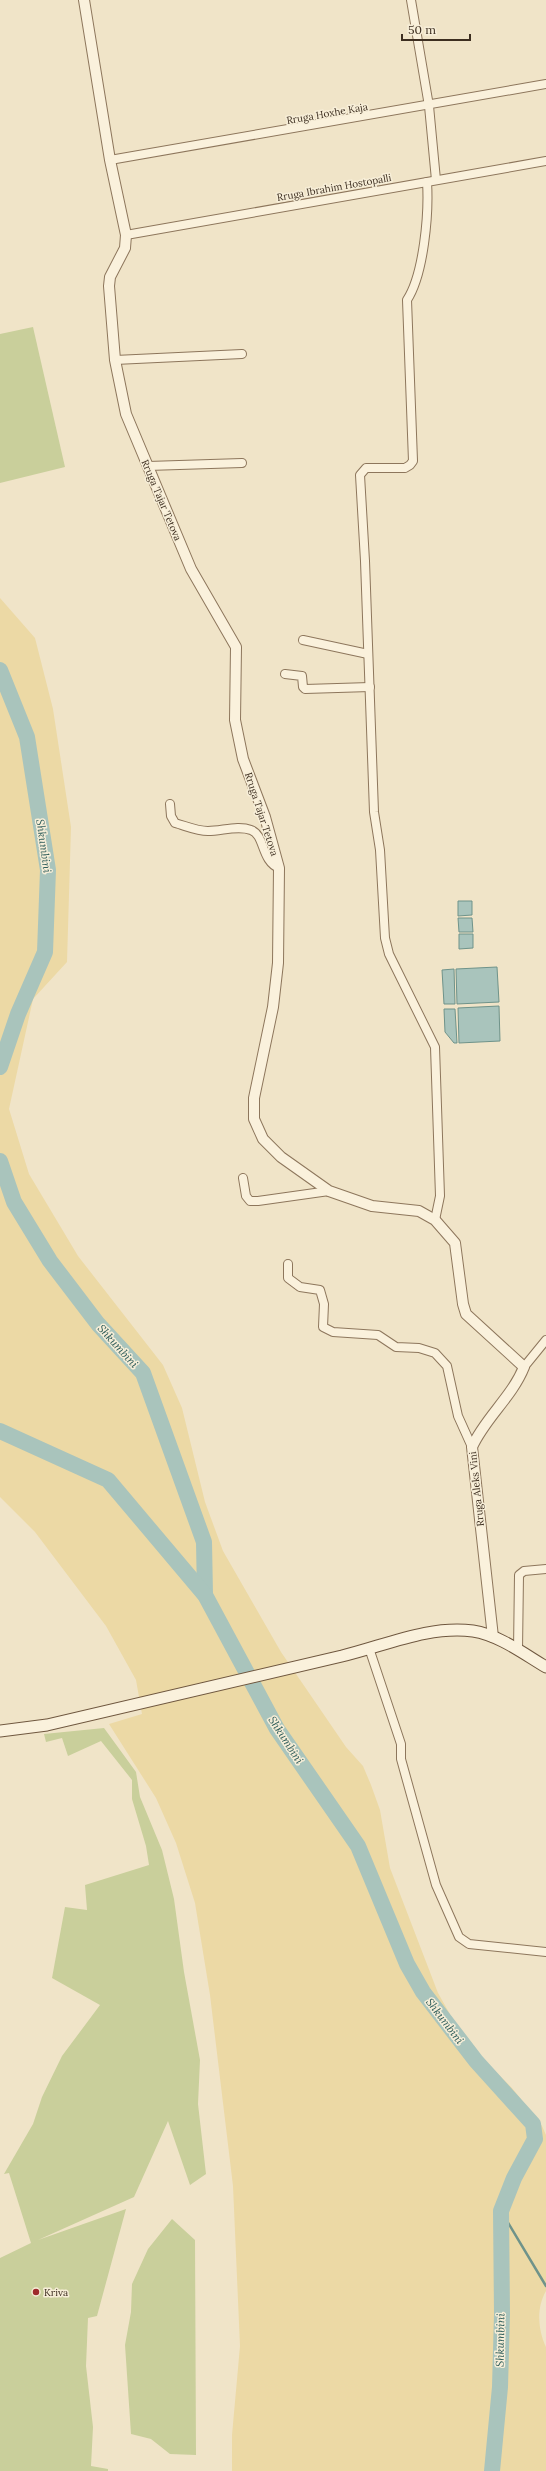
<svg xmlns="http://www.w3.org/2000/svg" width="546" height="2471" font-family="Lora,serif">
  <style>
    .green { fill: #c9cf9b }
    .sand { fill: #ecd9a5 }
    .water { fill: #a9c4bc; stroke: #6f938a }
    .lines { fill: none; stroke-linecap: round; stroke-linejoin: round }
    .stream { stroke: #6f938a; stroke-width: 2.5 }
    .river { stroke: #a9c4bc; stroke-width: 16 }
    .minor-casing { stroke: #8d765c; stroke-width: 10 }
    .tertiary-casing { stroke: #8d765c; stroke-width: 12 }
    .secondary-casing { stroke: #6f573f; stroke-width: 13 }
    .minor { stroke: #faf1dc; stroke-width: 8 }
    .tertiary { stroke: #faf1dc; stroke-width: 10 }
    .secondary { stroke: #faf1dc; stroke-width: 11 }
    .poi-dot { fill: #9e2a2b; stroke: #f7eed8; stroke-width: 1.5 }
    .labels { text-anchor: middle; stroke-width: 3; stroke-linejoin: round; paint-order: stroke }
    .street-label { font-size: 10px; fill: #3d2e20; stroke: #f7eed8 }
    .poi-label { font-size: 10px; fill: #3d2e20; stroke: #f7eed8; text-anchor: start }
    .water-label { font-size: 11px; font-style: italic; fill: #2f5d5a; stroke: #f7eed8 }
  </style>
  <rect width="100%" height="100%" fill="#f0e4c8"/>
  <g class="green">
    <path d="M 33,327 L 65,467 L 0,483 L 0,334 Z"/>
    <path d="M 104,1728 L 136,1772 L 140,1797 L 162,1850 L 174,1899 L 184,1972 L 200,2060 L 198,2104 L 206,2174 L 190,2185 L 168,2121 L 134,2197 L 38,2240 L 126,2209 L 97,2316 L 88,2318 L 86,2366 L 93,2427 L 91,2466 L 108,2469 L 108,2471 L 0,2471 L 0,2258 L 31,2243 L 9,2173 L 4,2174 L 33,2124 L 42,2097 L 62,2056 L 100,2005 L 52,1978 L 65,1907 L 87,1910 L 85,1885 L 149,1865 L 146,1846 L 132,1799 L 132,1780 L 101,1741 L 68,1756 L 62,1738 L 46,1742 L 44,1734 Z"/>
    <path d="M 172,2219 L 195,2240 L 196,2455 L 170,2454 L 151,2439 L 131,2434 L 125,2345 L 131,2312 L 132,2284 L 148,2249 Z"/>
  </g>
  <path class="sand" d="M 0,598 L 35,638 L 53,709 L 71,827 L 67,962 L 33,999 L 9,1109 L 29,1174 L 78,1256 L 163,1365 L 182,1408 L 205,1502 L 223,1551 L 281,1652 L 346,1747 L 363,1766 L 371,1785 L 380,1810 L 390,1868 L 438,1993 L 455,2023 L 484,2060 L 512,2088 L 542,2126 L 546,2135 L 546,2291 C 536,2308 538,2330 546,2347 L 546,2471 L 232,2471 L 232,2435 L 240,2346 L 233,2186 L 210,1995 L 195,1903 L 176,1843 L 156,1798 L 109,1724 L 142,1714 L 136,1680 L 106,1626 L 35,1532 L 0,1497 Z"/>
  <g class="water">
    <path d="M 458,901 L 472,901 L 472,915 L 458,916 Z"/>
    <path d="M 458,918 L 472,918 L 473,932 L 459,932 Z"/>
    <path d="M 459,934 L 473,934 L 473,948 L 459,949 Z"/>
    <path d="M 497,967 L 499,1002 L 457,1004 L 456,969 Z"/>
    <path d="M 454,969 L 455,1004 L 444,1004 L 442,970 Z"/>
    <path d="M 499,1006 L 500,1041 L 459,1043 L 458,1008 Z"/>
    <path d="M 444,1009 L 455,1009 L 457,1043 L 454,1043 L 445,1032 Z"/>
  </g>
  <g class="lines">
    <path class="stream" d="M 501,2211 L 546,2286"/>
    <g class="river">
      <path d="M 0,670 L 27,737 L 48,870 L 45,952 L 18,1014 L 0,1067"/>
      <path d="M 0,1161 L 14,1202 L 50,1261 L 98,1324 L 143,1373 L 204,1542 L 205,1595"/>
      <path d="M 0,1431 L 108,1480 L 205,1595 L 277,1729 L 358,1846 L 407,1964 L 423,1992 L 476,2061 L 533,2124 L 535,2139 L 514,2178 L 501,2211 L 502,2314 L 500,2387 L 492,2471"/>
    </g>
    <g class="minor-casing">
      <g id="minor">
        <path d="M 411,0 L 429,106 L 436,180"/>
        <path d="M 110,160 L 546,84"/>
        <path d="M 427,182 C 429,213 424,274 407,300 L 413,461 L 410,465 L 405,468 L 366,468 L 360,475 L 365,561 L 374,812 L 380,850 L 385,938 L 389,954 L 435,1047 L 440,1196 L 435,1220"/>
        <path d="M 126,235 L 546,161"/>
        <path d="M 115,360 L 242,354"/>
        <path d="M 148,466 L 242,463"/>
        <path d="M 303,640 L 368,654"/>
        <path d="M 285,674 L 302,676 L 303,687 L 305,689 L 370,687"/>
        <path d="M 170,804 L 171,816 L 175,823 C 186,826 197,831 208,831 C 222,831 238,825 251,830 C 265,835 261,861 279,868"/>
        <path d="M 243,1178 L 246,1196 L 250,1201 L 258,1201 L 329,1191"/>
        <path d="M 288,1264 L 288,1278 L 300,1287 L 320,1290 L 324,1304 L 323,1327 L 333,1332 L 378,1335 L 396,1347 L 419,1348 L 435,1353 L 447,1366 L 458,1416 L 472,1447"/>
        <path d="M 524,1367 L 546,1340"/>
        <path d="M 369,1648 L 401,1744 L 401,1759 L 436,1885 L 459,1937 L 469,1944 L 546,1952"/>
        <path d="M 518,1650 L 519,1575 L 524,1571 L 546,1569"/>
      </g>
    </g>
    <g class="tertiary-casing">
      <path id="tertiary" d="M 84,0 L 110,160 L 126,235 L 125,248 L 110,277 L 109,286 L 115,360 L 126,414 L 191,569 L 236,647 L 235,720 L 243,759 L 265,817 L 279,868 L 278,963 L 273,1007 L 254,1098 L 254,1119 L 263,1139 L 281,1157 L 329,1191 L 372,1206 L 419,1211 L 435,1220 L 455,1243 L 463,1304 L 466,1314 L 524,1367 C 512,1397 485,1418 472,1447 L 493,1637"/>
    </g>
    <g class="secondary-casing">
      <path id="secondary" d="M 0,1731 L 47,1725 C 146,1702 244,1679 342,1656 C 384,1646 429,1625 473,1631 C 499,1635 524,1654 546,1667"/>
    </g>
    <use href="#minor" class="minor"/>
    <use href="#tertiary" class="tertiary"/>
    <use href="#secondary" class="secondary"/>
  </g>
  <circle class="poi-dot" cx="36" cy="2292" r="4"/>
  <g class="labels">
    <g class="street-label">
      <text transform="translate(327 113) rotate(-10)" y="4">Rruga Hoxhe Kaja</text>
      <text transform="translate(334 187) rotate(-10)" y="4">Rruga Ibrahim Hostopalli</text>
      <text transform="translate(162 500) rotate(67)" y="4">Rruga Tajar Tetova</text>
      <text transform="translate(262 814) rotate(72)" y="4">Rruga Tajar Tetova</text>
      <text transform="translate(476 1489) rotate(-96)" y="4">Rruga Aleks Vini</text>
    </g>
    <g class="poi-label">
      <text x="44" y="2296">Kriva</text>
    </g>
    <g class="water-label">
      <text transform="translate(44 846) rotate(82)" y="4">Shkumbini</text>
      <text transform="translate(118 1346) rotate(48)" y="4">Shkumbini</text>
      <text transform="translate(286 1740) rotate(57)" y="4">Shkumbini</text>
      <text transform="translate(445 2021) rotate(53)" y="4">Shkumbini</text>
      <text transform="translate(500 2340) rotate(-89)" y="4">Shkumbini</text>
    </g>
  </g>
  <path d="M402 34v6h68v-6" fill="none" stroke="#3d2e20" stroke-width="2"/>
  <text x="408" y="34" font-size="12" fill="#3d2e20" stroke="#f7eed8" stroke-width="3" paint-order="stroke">50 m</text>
</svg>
